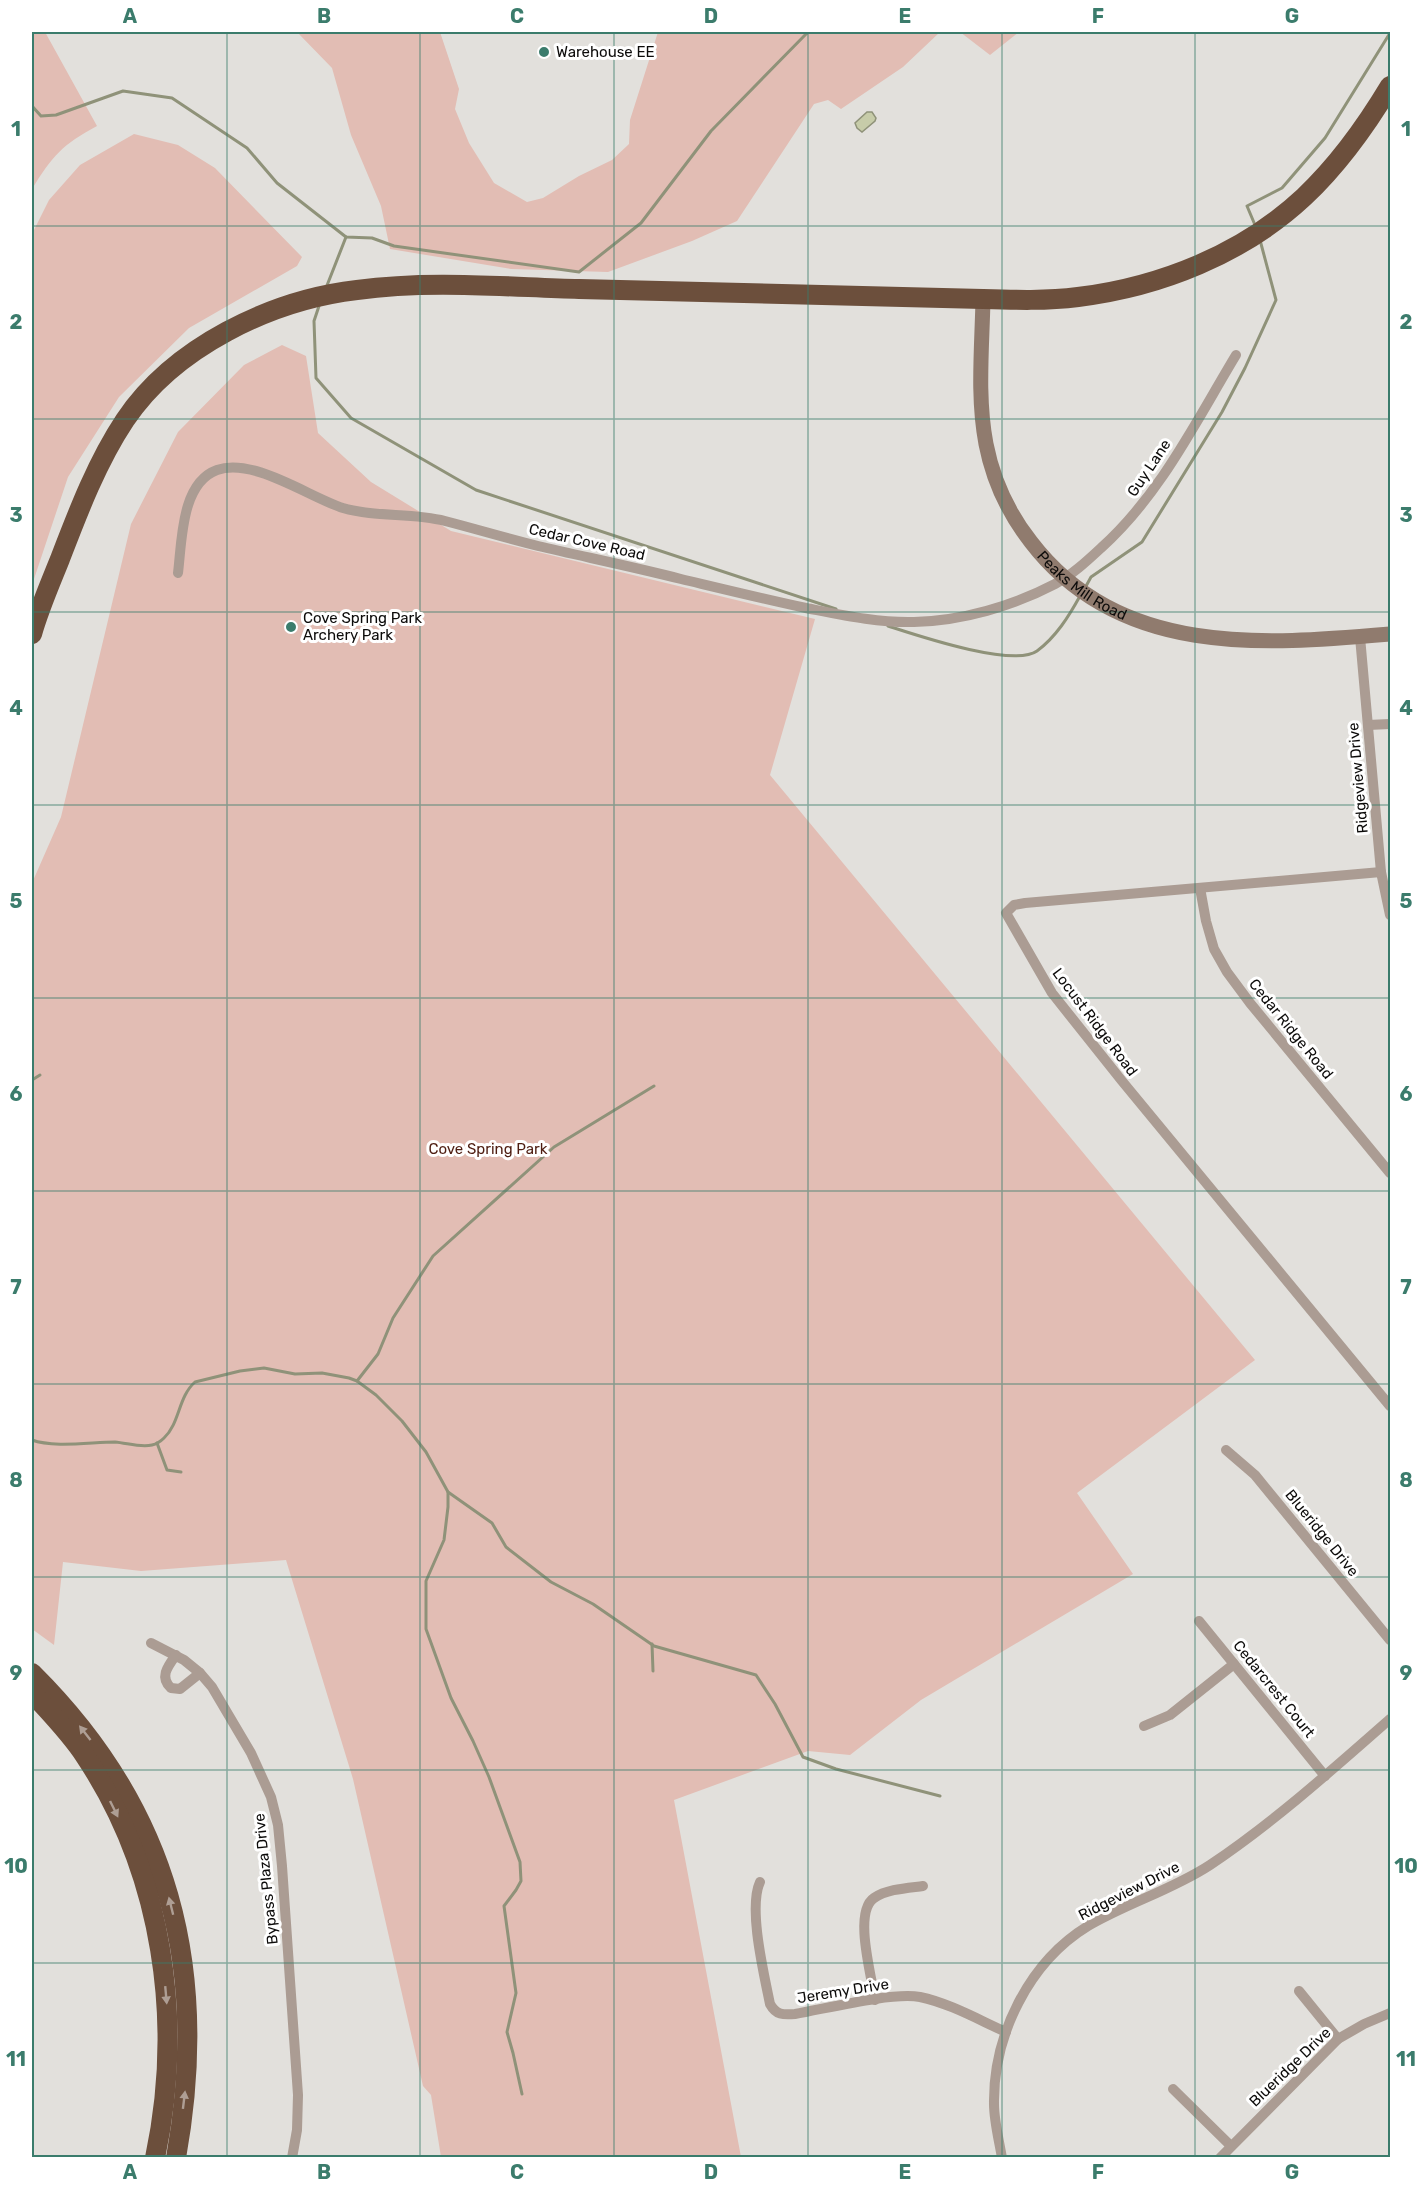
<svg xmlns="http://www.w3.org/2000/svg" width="1422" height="2189" font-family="Rubik,sans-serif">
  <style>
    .green { fill: #e2bdb4 }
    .water { fill: #c7cca9; stroke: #8f9279; stroke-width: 1.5 }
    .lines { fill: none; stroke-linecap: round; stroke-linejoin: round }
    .stream { stroke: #8f9279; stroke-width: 3 }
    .street { stroke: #ab9c93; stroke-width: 10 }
    .secondary { stroke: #907b6e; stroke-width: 15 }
    .highway { stroke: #6c4f3c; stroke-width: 20 }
    .oneway { fill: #ae9e94 }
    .grid { fill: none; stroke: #3b7c6c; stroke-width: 1.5; stroke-opacity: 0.55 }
    .poi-dot { fill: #3b7c6c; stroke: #fff; stroke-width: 2 }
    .labels { text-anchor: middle; stroke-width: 6; stroke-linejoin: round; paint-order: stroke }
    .poi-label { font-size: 15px; fill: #0c0b0a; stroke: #fff; text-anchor: start }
    .street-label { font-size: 15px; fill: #0c0b0a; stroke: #fff }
    .park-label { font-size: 15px; fill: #4e1d11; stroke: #fff }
    .neatline { fill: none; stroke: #3b7c6c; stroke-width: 2 }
    .grid-label { font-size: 20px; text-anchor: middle; font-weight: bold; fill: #3b7c6c }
  </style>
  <rect width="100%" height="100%" fill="#e2e0dc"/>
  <g class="green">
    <path d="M 32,32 L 45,32 L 97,126 C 62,145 53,155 32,189 Z"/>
    <path d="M 297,32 L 440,32 L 459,89 L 455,109 L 469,143 L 494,183 L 527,202 L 543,198 L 579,176 L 612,160 L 629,144 L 630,120 L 658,32 L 940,32 L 903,67 L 841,109 L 828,100 L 814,104 L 737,221 L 692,241 L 608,272 L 511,269 L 390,249 L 381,206 L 351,135 L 332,68 Z"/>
    <path d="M 960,32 L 1019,32 L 990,55 Z"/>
    <path d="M 134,134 L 178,145 L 215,168 L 302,257 L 297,266 L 189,328 L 119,397 L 68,477 L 32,585 L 32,234 L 49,200 L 80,165 Z"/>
    <path d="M 282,345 L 306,356 L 318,433 L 371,482 L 451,531 L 815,619 L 770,775 L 1255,1360 L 1077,1493 L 1133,1574 L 921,1700 L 850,1755 L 808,1751 L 674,1800 L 741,2157 L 441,2157 L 431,2095 L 423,2086 L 353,1779 L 286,1560 L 141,1571 L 63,1562 L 54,1645 L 32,1629 L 32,883 L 61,817 L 131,524 L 178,432 L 244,365 Z"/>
  </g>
  <path class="water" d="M 867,112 L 872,112 L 876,118 L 875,121 L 862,132 L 857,128 L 855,123 Z"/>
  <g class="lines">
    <g class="stream">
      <path d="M 32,106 L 41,116 L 56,115 L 123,91 L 172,98 L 247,148 L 277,183 L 346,237 L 372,238 L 394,246 L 579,272 L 641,223 L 711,131 L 808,32"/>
      <path d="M 1255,225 L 1247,206 L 1282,188 L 1325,138 L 1390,33"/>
      <path d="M 326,288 L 346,237"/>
      <path d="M 319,306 L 314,321 L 316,378 L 351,418 L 476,490 L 836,609"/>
      <path d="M 1085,588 L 1091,577 L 1142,542 L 1222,412 L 1245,368 L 1276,300 L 1260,240"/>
      <path d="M 888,626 C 916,635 1013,668 1037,651 C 1056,637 1069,616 1080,596"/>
      <path d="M 32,1080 L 40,1075"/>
      <path d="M 357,1381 L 378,1354 L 393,1318 L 433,1256 L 554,1147 L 654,1086"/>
      <path d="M 32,1440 C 53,1448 92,1442 115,1442 C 127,1443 141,1448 152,1445 C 157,1444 161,1441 164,1438 C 180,1423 178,1397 195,1382 L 240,1371 L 264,1368 L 295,1374 L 322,1373 L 349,1378 L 357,1381 L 376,1395 L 402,1421 L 426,1452 L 448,1492 L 492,1523 L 506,1547 L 551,1582 L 593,1604 L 654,1646 L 756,1675 L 775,1704 L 803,1757 L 836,1769 L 940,1796"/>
      <path d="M 157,1443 L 167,1470 L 181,1472"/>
      <path d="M 448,1492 L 448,1507 L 444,1540 L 426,1581 L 426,1629 L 451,1698 L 473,1741 L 489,1777 L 520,1862 L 521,1881 L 516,1890 L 504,1906 L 516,1993 L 507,2032 L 513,2053 L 522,2094"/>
      <path d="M 652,1644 L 653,1671"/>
    </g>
    <g class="street">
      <path d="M 178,573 C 182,541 181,483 217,470 C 253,457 309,497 343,508 C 377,518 411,512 445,521 C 476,529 506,538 538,546 C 585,557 634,567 681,579 C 723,589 764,599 806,608 C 842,615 878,623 914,622 C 962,621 1013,606 1055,584 C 1072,575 1087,561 1101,548 C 1160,495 1195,423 1236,355"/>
      <path d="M 1360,637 L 1381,872 L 1390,915"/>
      <path d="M 1368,725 L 1390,724"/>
      <path d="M 1381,872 L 1025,903 L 1014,905 L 1006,913 L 1052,993 L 1122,1081 L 1390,1406"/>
      <path d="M 1200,888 L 1206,921 L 1214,949 L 1227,972 L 1250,1003 L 1390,1173"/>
      <path d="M 1226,1450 L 1255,1475 L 1390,1640"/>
      <path d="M 1199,1621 L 1325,1776"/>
      <path d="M 151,1643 L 184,1660 L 200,1673 L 212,1687 L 251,1753 L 271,1797 L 278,1825 L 282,1866 L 298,2095 L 297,2130 L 292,2158"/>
      <path d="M 176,1655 C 168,1666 159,1677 171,1688 L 180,1689 L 200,1673"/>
      <path d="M 1144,1726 L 1170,1715 L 1234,1664"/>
      <path d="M 760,1882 C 748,1908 764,1974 770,2004 C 776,2015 783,2015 795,2014 C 825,2009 891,1992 920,1997 C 949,2003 979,2020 1006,2032"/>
      <path d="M 1299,1991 L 1338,2039"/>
      <path d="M 875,2000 C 872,1977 853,1912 874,1898 C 887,1889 908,1888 923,1886"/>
      <path d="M 1173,2089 L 1231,2146"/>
      <path d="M 1002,2158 C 999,2140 994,2121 994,2104 C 993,2035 1029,1962 1088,1926 C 1127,1903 1172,1890 1210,1865 C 1274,1822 1332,1770 1390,1719"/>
      <path d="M 1220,2158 L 1338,2039 L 1364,2024 L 1390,2013"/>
    </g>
    <path class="secondary" id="s1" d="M 983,299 C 982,348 977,397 986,444 C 993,480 1009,514 1031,542 C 1119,657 1262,645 1390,634"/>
    <g class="highway">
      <path d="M 32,634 C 39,609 50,584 60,559 C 78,512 97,462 125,420 C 174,347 271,300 357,290 C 430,280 505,287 579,289 C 713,293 848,296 983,299 C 1015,300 1047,301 1078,297 C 1160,287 1243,254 1304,197 C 1338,165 1366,126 1390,86"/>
      <path d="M 32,1673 C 170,1810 210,1969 176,2158"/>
      <path d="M 32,1693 C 50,1713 70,1733 85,1756 C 163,1873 184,2021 155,2158"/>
    </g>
  </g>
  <defs><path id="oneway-solid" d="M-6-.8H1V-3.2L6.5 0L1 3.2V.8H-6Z" transform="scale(1.5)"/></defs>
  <g class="oneway">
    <use href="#oneway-solid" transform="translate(85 1733) rotate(-128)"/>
    <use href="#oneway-solid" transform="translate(114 1809) rotate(64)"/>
    <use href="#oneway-solid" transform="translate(171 1906) rotate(-104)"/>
    <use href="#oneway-solid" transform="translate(166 1995) rotate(85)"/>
    <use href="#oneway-solid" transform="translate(184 2100) rotate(-83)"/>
  </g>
  <path class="grid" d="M 227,32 L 227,2158M 420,32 L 420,2158M 614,32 L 614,2158M 808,32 L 808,2158M 1002,32 L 1002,2158M 1195,32 L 1195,2158M 32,226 L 1390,226M 32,419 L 1390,419M 32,612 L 1390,612M 32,805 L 1390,805M 32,998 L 1390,998M 32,1191 L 1390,1191M 32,1384 L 1390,1384M 32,1577 L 1390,1577M 32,1770 L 1390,1770M 32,1963 L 1390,1963"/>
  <g class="poi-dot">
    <circle cx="544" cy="52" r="6"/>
    <circle cx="291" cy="627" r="6"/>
  </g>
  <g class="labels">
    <g class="poi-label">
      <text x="556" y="57">Warehouse EE</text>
      <text x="303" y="623">Cove Spring Park<tspan x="303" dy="17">Archery Park</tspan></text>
    </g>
    <g class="street-label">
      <text transform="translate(1149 468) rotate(-56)" y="5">Guy Lane</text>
      <text transform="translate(587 542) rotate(13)" y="5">Cedar Cove Road</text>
      <text dy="5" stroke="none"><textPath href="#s1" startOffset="322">Peaks Mill Road</textPath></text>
      <text transform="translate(1358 778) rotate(-95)" y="5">Ridgeview Drive</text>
      <text transform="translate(1095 1022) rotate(53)" y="5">Locust Ridge Road</text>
      <text transform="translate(1291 1029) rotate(51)" y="5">Cedar Ridge Road</text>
      <text transform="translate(1322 1533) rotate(51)" y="5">Blueridge Drive</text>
      <text transform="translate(1274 1689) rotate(51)" y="5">Cedarcrest Court</text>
      <text transform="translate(266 1879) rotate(-96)" y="5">Bypass Plaza Drive</text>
      <text transform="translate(1129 1891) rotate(-27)" y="5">Ridgeview Drive</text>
      <text transform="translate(843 1991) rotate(-9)" y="5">Jeremy Drive</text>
      <text transform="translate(1290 2067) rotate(-44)" y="5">Blueridge Drive</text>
    </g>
    <g class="park-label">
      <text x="488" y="1154">Cove Spring Park</text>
    </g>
  </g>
  <rect width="1422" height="2189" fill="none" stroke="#ffffff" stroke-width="66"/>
  <rect x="33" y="33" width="1356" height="2123" class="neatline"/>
  <g class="grid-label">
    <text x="130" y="23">A</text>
    <text x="324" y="23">B</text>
    <text x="517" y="23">C</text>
    <text x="711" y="23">D</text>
    <text x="905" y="23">E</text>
    <text x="1098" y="23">F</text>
    <text x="1292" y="23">G</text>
    <text x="16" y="136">1</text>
    <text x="1406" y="136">1</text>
    <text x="16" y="329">2</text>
    <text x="1406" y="329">2</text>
    <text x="16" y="522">3</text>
    <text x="1406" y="522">3</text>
    <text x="16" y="715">4</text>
    <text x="1406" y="715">4</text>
    <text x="16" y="908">5</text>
    <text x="1406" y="908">5</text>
    <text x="16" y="1101">6</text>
    <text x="1406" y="1101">6</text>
    <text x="16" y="1294">7</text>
    <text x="1406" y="1294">7</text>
    <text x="16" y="1487">8</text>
    <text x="1406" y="1487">8</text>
    <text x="16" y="1680">9</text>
    <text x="1406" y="1680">9</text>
    <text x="16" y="1873">10</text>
    <text x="1406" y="1873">10</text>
    <text x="16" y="2066">11</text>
    <text x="1406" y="2066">11</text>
    <text x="130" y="2179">A</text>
    <text x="324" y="2179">B</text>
    <text x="517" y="2179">C</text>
    <text x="711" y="2179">D</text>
    <text x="905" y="2179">E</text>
    <text x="1098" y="2179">F</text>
    <text x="1292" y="2179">G</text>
  </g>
</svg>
